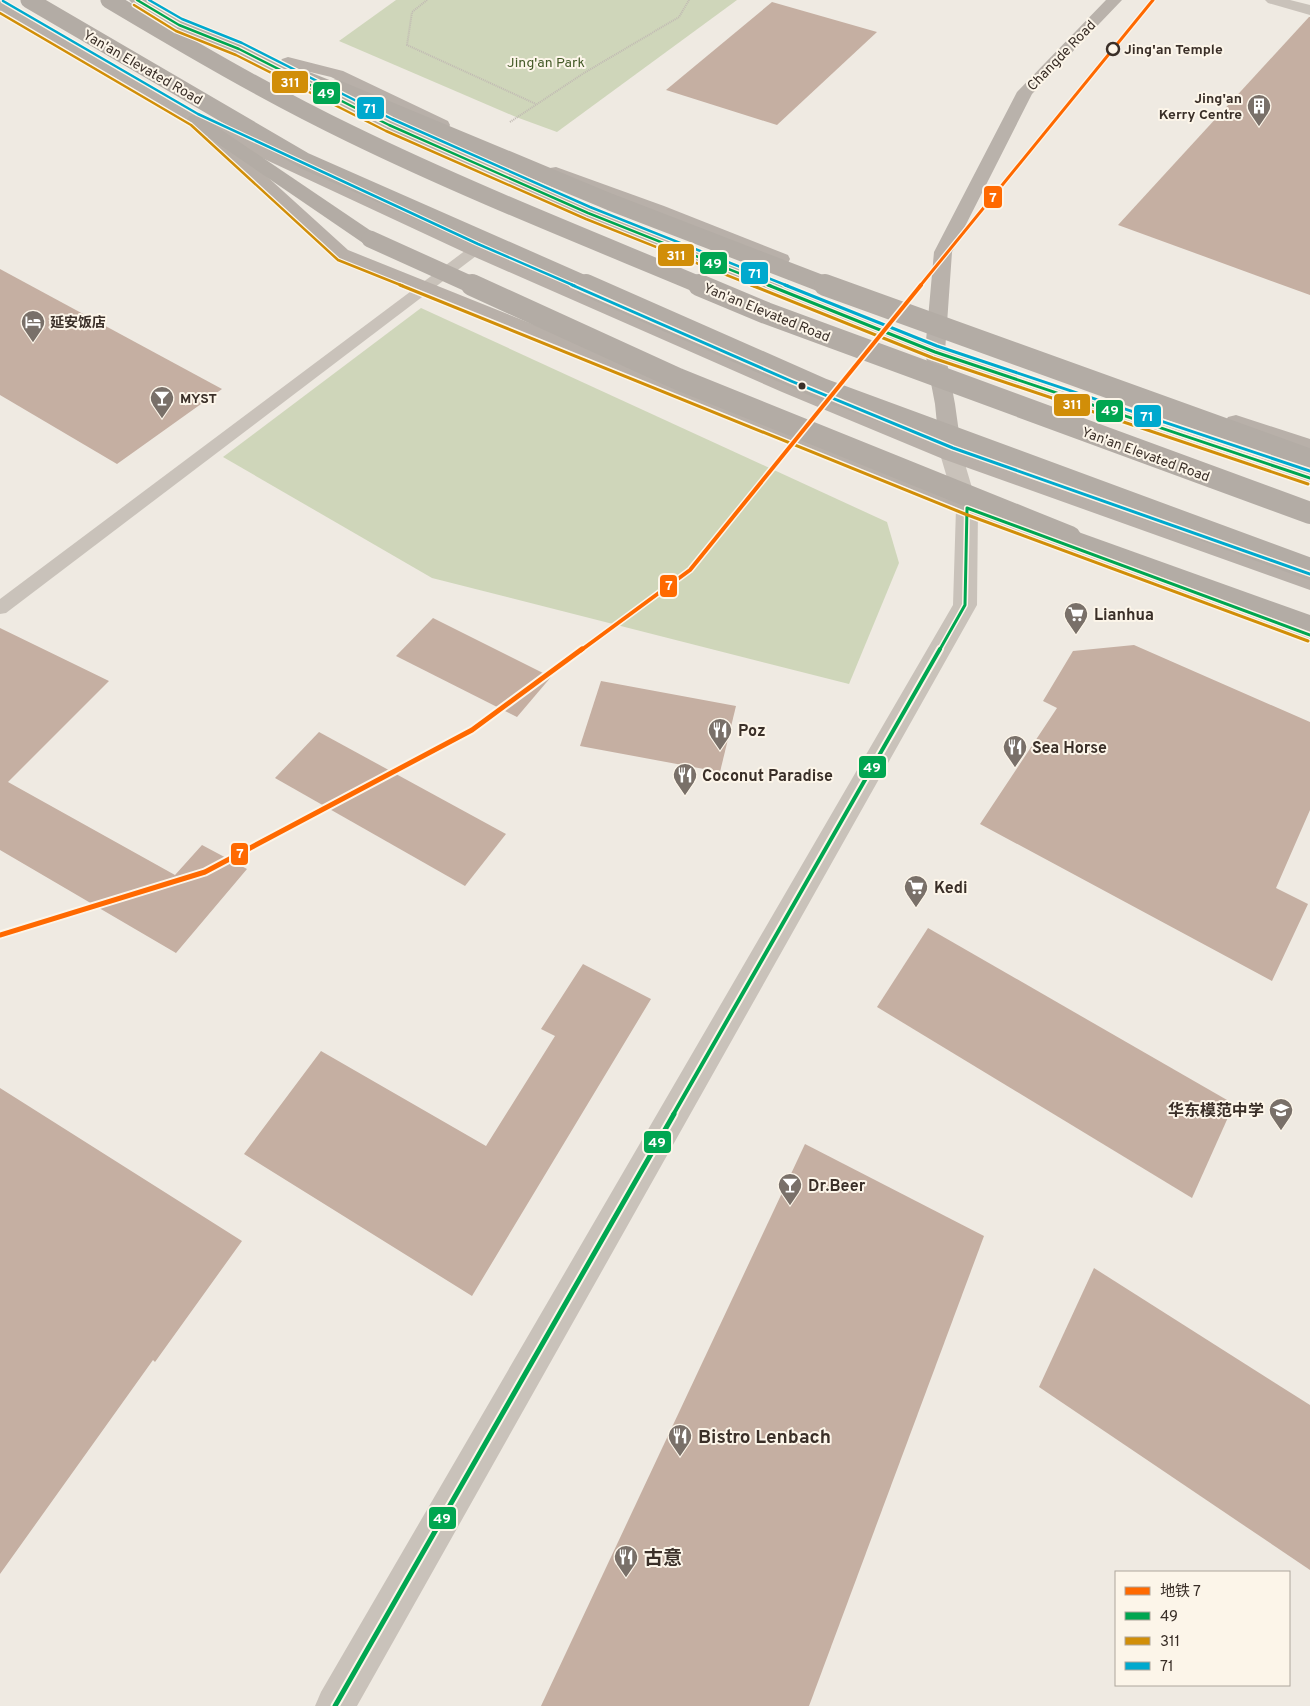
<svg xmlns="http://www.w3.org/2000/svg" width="1310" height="1706" font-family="Overpass,'Noto Sans SC',sans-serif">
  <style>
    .green { fill: #cfd6ba }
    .building { fill: #c5afa2 }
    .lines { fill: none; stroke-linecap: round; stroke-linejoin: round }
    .path { stroke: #c1bab3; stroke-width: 2; stroke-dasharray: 1 1; stroke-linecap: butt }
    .service { fill: #c9c2ba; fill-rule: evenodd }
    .minor { fill: #c9c2ba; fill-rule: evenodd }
    .tertiary { fill: #c9c2ba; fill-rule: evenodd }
    .secondary { fill: #b9b2ab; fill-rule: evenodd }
    .primary { fill: #b8b0a9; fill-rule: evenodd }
    .trunk { fill: #b3aca5; fill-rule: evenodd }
    .trunk-bridge-far1 { stroke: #b3aca5; stroke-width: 17 }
    .trunk-bridge { stroke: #b3aca5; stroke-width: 22 }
    .bus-1-far3-casing { stroke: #fcf5e9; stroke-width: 5 }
    .bus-1-far2-casing { stroke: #fcf5e9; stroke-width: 6 }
    .bus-1-far1-casing { stroke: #fcf5e9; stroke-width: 8 }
    .bus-1-casing { stroke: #fcf5e9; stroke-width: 9 }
    .bus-2-far1-casing { stroke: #fcf5e9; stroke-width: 5 }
    .bus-2-casing { stroke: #fcf5e9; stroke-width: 6 }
    .bus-3-far1-casing { stroke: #fcf5e9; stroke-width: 5 }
    .bus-3-casing { stroke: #fcf5e9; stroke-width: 6 }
    .bus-1-far3 { stroke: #00a651; stroke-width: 2.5 }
    .bus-1-far2 { stroke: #00a651; stroke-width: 3 }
    .bus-1-far1 { stroke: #00a651; stroke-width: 4 }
    .bus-1 { stroke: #00a651; stroke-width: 5 }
    .bus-2-far1 { stroke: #d18e08; stroke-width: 2.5 }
    .bus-2 { stroke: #d18e08; stroke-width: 3 }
    .bus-3-far1 { stroke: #00a9ce; stroke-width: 2.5 }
    .bus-3 { stroke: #00a9ce; stroke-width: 3 }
    .metro-1-far2-casing { stroke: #fcf5e9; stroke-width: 5.5 }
    .metro-1-far1-casing { stroke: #fcf5e9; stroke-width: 7 }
    .metro-1-casing { stroke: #fcf5e9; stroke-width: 9 }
    .metro-1-far2 { stroke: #ff6900; stroke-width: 3 }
    .metro-1-far1 { stroke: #ff6900; stroke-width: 4 }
    .metro-1 { stroke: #ff6900; stroke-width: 5 }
    .stop-dot { fill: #fcf5e9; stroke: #3a2f28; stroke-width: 2.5 }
    .bus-dot { fill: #3a2f28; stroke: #fcf5e9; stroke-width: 2 }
    .labels { text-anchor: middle; stroke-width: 4; stroke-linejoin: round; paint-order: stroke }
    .far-stop-label { font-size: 14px; font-weight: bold; fill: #3a2f28; stroke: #fcf5e9; text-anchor: start }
    .far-street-label { font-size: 14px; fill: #3a2f28; stroke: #fcf5e9 }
    .far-park-label { font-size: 14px; fill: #455b29; stroke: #fcf5e9 }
    .far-poi-label { font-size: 14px; font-weight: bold; fill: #3a2f28; stroke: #fcf5e9; text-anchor: start }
    .poi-label { font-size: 16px; font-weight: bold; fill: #3a2f28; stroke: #fcf5e9; text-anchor: start }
    .near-poi-label { font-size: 19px; font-weight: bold; fill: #3a2f28; stroke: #fcf5e9; text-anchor: start }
    .line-badge { stroke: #fcf5e9; stroke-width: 2 }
    .badge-label { font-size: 14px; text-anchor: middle; font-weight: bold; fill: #fff }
  </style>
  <rect width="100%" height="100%" fill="#efeae2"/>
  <g class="green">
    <path d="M 396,0 L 737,0 L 557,132 L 516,117 L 339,41 Z"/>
    <path d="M 421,308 L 887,522 L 899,563 L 849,684 L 432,578 L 223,457 Z"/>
  </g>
  <g class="building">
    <path d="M 772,2 L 877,32 L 777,125 L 666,90 Z"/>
    <path d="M 1310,17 L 1310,295 L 1118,225 L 1309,17 Z"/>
    <path d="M 0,269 L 222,389 L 117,464 L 0,395 Z"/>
    <path d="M 433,618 L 551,677 L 517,717 L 396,656 Z"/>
    <path d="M 0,628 L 109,681 L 8,782 L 175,875 L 202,845 L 247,869 L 176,953 L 0,850 Z"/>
    <path d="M 1134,645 L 1310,722 L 1310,810 L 1276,888 L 1308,904 L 1272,981 L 980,824 L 1057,708 L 1043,701 L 1073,651 Z"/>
    <path d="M 601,681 L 736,706 L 720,772 L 580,746 Z"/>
    <path d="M 319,732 L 506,834 L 465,886 L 275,778 Z"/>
    <path d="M 928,928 L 1234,1104 L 1192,1198 L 877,1007 Z"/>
    <path d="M 583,964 L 651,999 L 472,1296 L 244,1154 L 321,1051 L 486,1146 L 555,1036 L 541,1029 Z"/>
    <path d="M 0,1088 L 242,1241 L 155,1362 L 153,1360 L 0,1574 Z"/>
    <path d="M 805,1144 L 984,1236 L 809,1706 L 541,1706 Z"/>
    <path d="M 1094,1268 L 1310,1405 L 1310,1570 L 1039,1387 Z"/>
  </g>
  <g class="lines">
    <g class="path">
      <path d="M 427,0 L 412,12 L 407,45 L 536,104"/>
      <path d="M 510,122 L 584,73 L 679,17 L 689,0"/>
    </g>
    <path class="service" d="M 475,246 L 482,250 L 480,253 L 6,613 L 0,614 L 0,599 L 470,247 Z"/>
    <path class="minor" d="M 1265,0 L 1290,0 L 1310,5 L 1310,15 L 1268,3 Z"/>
    <path class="tertiary" d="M 951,447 L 959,449 L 962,454 L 978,508 L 977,605 L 357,1706 L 315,1706 L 321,1692 L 953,605 L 956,508 L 940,454 L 943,449 Z"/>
    <path class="secondary" d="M 1106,0 L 1122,0 L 1032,94 L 952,252 L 945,352 L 955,404 L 962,454 L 959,459 L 951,461 L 943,459 L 940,454 L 935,404 L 925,352 L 934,252 L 1017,92 Z"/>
    <g class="primary">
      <path d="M 129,0 L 148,0 L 184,22 L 245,46 L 282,64 L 280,62 L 282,59 L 288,57 L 343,71 L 448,121 L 450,125 L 448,129 L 436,129 L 331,77 L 285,66 L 395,121 L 594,209 L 942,347 L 1310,470 L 1310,486 L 928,357 L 582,217 L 383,129 L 233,52 L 174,28 L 132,3 Z"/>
      <path d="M 0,1 L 5,3 L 201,116 L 482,246 L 796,382 L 959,449 L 1310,572 L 1310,590 L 943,459 L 782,392 L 468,254 L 230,143 L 348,250 L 975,502 L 1310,625 L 1310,644 L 959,514 L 334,258 L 209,142 L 206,138 L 211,134 L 189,124 L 0,12 Z"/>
      <path d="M 556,167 L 664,206 L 788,255 L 790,259 L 788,263 L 781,265 L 774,263 L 550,176 L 547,172 L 550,168 Z"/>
      <path d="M 1236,415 L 1310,439 L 1310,454 L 1228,427 L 1225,422 L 1228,417 Z"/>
    </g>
    <g class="trunk">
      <path d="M 239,44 L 342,85 L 344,88 L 342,91 L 330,91 L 233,52 L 231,49 L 233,46 Z"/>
      <path d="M 195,115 L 201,116 L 377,235 L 379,239 L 377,243 L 370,245 L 363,243 L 189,124 L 187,120 L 189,116 Z"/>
      <path d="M 1070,529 L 1310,615 L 1310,634 L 1062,543 L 1059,537 L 1062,531 Z"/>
    </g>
    <g class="trunk-bridge-far1">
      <path d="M 29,0 L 305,161 L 589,286"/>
      <path d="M 109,0 C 188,47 268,94 351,134 C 466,190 585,237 702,286"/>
      <path d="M 336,88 L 610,202 L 828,286"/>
      <path d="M 370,239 L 474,286"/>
    </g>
    <g class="trunk-bridge">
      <path d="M 472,285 L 678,379 L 1070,537"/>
      <path d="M 586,285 L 822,389 L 1310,569"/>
      <path d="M 699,285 L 766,313 L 1310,513"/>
      <path d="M 825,285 L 1310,460"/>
    </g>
    <g class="bus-1-far3-casing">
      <path id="bus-1-far3" d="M 137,0 L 179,25 L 239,49 L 389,125 L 588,213 L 771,286"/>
    </g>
    <g class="bus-1-far2-casing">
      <g id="bus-1-far2">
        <path d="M 768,285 L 935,352 L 1310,478"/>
        <path d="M 939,651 L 965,605 L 967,508 L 1310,635"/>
      </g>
    </g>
    <g class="bus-1-far1-casing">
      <path id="bus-1-far1" d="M 673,1115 L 940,649"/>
    </g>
    <g class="bus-1-casing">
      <path id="bus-1" d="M 335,1706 L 674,1114"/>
    </g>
    <g class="bus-2-far1-casing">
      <g id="bus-2-far1">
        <path d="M 134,5 L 176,31 L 236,55 L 386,131 L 586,219 L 754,286"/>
        <path d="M 0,13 L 191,125 L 338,260 L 403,286"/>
      </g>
    </g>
    <g class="bus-2-casing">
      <g id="bus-2">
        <path d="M 400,285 L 965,514 L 1308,641"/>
        <path d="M 751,285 L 933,358 L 1308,484"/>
      </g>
    </g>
    <g class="bus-3-far1-casing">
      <g id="bus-3-far1">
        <path d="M 149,0 L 182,19 L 242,43 L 392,119 L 590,207 L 788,286"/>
        <path d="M 3,1 L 198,114 L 478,244 L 575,286"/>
      </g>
    </g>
    <g class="bus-3-casing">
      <g id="bus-3">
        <path d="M 572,285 L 791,381 L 953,448 L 1310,574"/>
        <path d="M 785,285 L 937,346 L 1310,471"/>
      </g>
    </g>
    <use href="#bus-1-far3" class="bus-1-far3"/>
    <use href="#bus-1-far2" class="bus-1-far2"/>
    <use href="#bus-1-far1" class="bus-1-far1"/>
    <use href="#bus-1" class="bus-1"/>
    <use href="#bus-2-far1" class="bus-2-far1"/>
    <use href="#bus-2" class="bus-2"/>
    <use href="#bus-3-far1" class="bus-3-far1"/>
    <use href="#bus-3" class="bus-3"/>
    <g class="metro-1-far2-casing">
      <path id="metro-1-far2" d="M 920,286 L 1153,0"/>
    </g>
    <g class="metro-1-far1-casing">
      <path id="metro-1-far1" d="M 580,651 L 690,570 L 921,285"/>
    </g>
    <g class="metro-1-casing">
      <path id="metro-1" d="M 0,935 L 205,872 L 472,730 L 582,649"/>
    </g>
    <use href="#metro-1-far2" class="metro-1-far2"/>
    <use href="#metro-1-far1" class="metro-1-far1"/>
    <use href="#metro-1" class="metro-1"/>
  </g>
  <defs>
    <g id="building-pin" transform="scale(1.25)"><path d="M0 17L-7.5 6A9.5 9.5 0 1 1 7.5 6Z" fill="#797069" stroke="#fcf5e9"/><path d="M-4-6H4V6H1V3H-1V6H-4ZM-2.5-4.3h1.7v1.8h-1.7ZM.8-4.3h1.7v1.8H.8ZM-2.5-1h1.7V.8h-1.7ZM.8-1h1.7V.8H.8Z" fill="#fff"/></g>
    <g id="hotel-pin" transform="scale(1.25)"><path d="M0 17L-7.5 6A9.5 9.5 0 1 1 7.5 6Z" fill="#797069" stroke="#fcf5e9"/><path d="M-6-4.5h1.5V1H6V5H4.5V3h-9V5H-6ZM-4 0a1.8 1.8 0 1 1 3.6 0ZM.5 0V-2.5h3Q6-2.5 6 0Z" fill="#fff"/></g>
    <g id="bar-pin" transform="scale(1.25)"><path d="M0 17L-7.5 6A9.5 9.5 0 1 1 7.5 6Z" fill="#797069" stroke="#fcf5e9"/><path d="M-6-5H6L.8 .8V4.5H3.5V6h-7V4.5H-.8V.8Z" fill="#fff"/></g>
    <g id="supermarket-pin" transform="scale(1.25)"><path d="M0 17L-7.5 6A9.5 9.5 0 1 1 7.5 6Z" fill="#797069" stroke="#fcf5e9"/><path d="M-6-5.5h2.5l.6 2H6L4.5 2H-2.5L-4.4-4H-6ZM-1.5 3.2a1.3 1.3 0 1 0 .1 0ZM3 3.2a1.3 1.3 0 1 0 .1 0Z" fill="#fff"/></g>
    <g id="restaurant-pin" transform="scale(1.25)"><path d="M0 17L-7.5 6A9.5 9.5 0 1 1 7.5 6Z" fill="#797069" stroke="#fcf5e9"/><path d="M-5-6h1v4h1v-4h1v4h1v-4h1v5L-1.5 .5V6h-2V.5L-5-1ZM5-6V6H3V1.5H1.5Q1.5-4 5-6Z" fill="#fff"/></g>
    <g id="school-pin" transform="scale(1.25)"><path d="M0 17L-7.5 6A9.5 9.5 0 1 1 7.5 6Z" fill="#797069" stroke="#fcf5e9"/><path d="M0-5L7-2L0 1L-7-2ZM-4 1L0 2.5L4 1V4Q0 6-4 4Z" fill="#fff"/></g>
  </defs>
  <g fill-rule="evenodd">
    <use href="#building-pin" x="1259" y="106"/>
    <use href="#hotel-pin" x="33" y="322"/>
    <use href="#bar-pin" x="162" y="398"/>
    <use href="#supermarket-pin" x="1076" y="614"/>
    <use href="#restaurant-pin" x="720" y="730"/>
    <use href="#restaurant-pin" x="1015" y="747"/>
    <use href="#restaurant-pin" x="685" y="775"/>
    <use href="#supermarket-pin" x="916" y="887"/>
    <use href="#school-pin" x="1281" y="1110"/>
    <use href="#bar-pin" x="790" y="1185"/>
    <use href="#restaurant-pin" x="680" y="1436"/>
    <use href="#restaurant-pin" x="626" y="1557"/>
  </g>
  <circle class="stop-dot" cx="1113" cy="49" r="6"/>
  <circle class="bus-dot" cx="802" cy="386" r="4.5"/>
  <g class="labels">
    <g class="far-stop-label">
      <text x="1124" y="54">Jing'an Temple</text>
    </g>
    <g class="far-street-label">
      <text transform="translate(1061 55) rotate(-46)" y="5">Changde Road</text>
      <text transform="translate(143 67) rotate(30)" y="5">Yan'an Elevated Road</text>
      <text transform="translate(767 312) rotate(22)" y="5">Yan'an Elevated Road</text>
      <text transform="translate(1146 454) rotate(20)" y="5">Yan'an Elevated Road</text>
    </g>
    <g class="far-park-label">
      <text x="546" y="67">Jing'an Park</text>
    </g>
    <g class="far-poi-label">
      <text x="1242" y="103" text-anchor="end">Jing'an<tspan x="1242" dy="16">Kerry Centre</tspan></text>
      <text x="50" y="327">延安饭店</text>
      <text x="180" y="403">MYST</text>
    </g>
    <g class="poi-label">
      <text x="1094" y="620">Lianhua</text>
      <text x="738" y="736">Poz</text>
      <text x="1032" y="753">Sea Horse</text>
      <text x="702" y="781">Coconut Paradise</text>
      <text x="934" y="893">Kedi</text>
      <text x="1264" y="1116" text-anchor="end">华东模范中学</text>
      <text x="808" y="1191">Dr.Beer</text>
    </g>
    <g class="near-poi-label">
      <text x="698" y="1443">Bistro Lenbach</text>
      <text x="644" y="1564">古意</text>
    </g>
  </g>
  <g class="line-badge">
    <rect x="271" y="70" width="38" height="24" rx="5" fill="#d18e08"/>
    <rect x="312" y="81" width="29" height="24" rx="5" fill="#00a651"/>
    <rect x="356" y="96" width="29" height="24" rx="5" fill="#00a9ce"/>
    <rect x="983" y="185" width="20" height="24" rx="5" fill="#ff6900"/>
    <rect x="657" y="243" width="38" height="24" rx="5" fill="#d18e08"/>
    <rect x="699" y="251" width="29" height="24" rx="5" fill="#00a651"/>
    <rect x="740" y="261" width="29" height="24" rx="5" fill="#00a9ce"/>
    <rect x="1053" y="393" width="38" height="24" rx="5" fill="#d18e08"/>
    <rect x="1095" y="399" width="29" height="24" rx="5" fill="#00a651"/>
    <rect x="1133" y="404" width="29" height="24" rx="5" fill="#00a9ce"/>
    <rect x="659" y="574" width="19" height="24" rx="5" fill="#ff6900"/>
    <rect x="858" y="755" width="29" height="24" rx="5" fill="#00a651"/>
    <rect x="230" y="842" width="19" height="24" rx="5" fill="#ff6900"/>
    <rect x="643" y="1130" width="29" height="24" rx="5" fill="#00a651"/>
    <rect x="428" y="1506" width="29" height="24" rx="5" fill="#00a651"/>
  </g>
  <g class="badge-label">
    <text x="290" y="87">311</text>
    <text x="326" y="98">49</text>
    <text x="370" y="113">71</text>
    <text x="993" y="202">7</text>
    <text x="676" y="260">311</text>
    <text x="713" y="268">49</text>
    <text x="755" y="278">71</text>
    <text x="1072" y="409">311</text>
    <text x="1110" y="415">49</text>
    <text x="1147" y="421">71</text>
    <text x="669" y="590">7</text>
    <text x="872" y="772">49</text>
    <text x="240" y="858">7</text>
    <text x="657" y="1147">49</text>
    <text x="442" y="1523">49</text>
  </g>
  <rect x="1115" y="1571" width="175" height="115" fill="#fcf5e9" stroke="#aea69c"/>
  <rect x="1125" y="1587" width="25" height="8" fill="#ff6900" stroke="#aea69c"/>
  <text x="1160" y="1596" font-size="15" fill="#3a2f28">地铁 7</text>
  <rect x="1125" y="1612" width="25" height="8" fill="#00a651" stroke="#aea69c"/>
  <text x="1160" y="1621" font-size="15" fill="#3a2f28">49</text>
  <rect x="1125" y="1637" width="25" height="8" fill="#d18e08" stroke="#aea69c"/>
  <text x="1160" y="1646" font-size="15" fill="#3a2f28">311</text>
  <rect x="1125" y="1662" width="25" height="8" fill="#00a9ce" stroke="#aea69c"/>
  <text x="1160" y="1671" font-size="15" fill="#3a2f28">71</text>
</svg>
